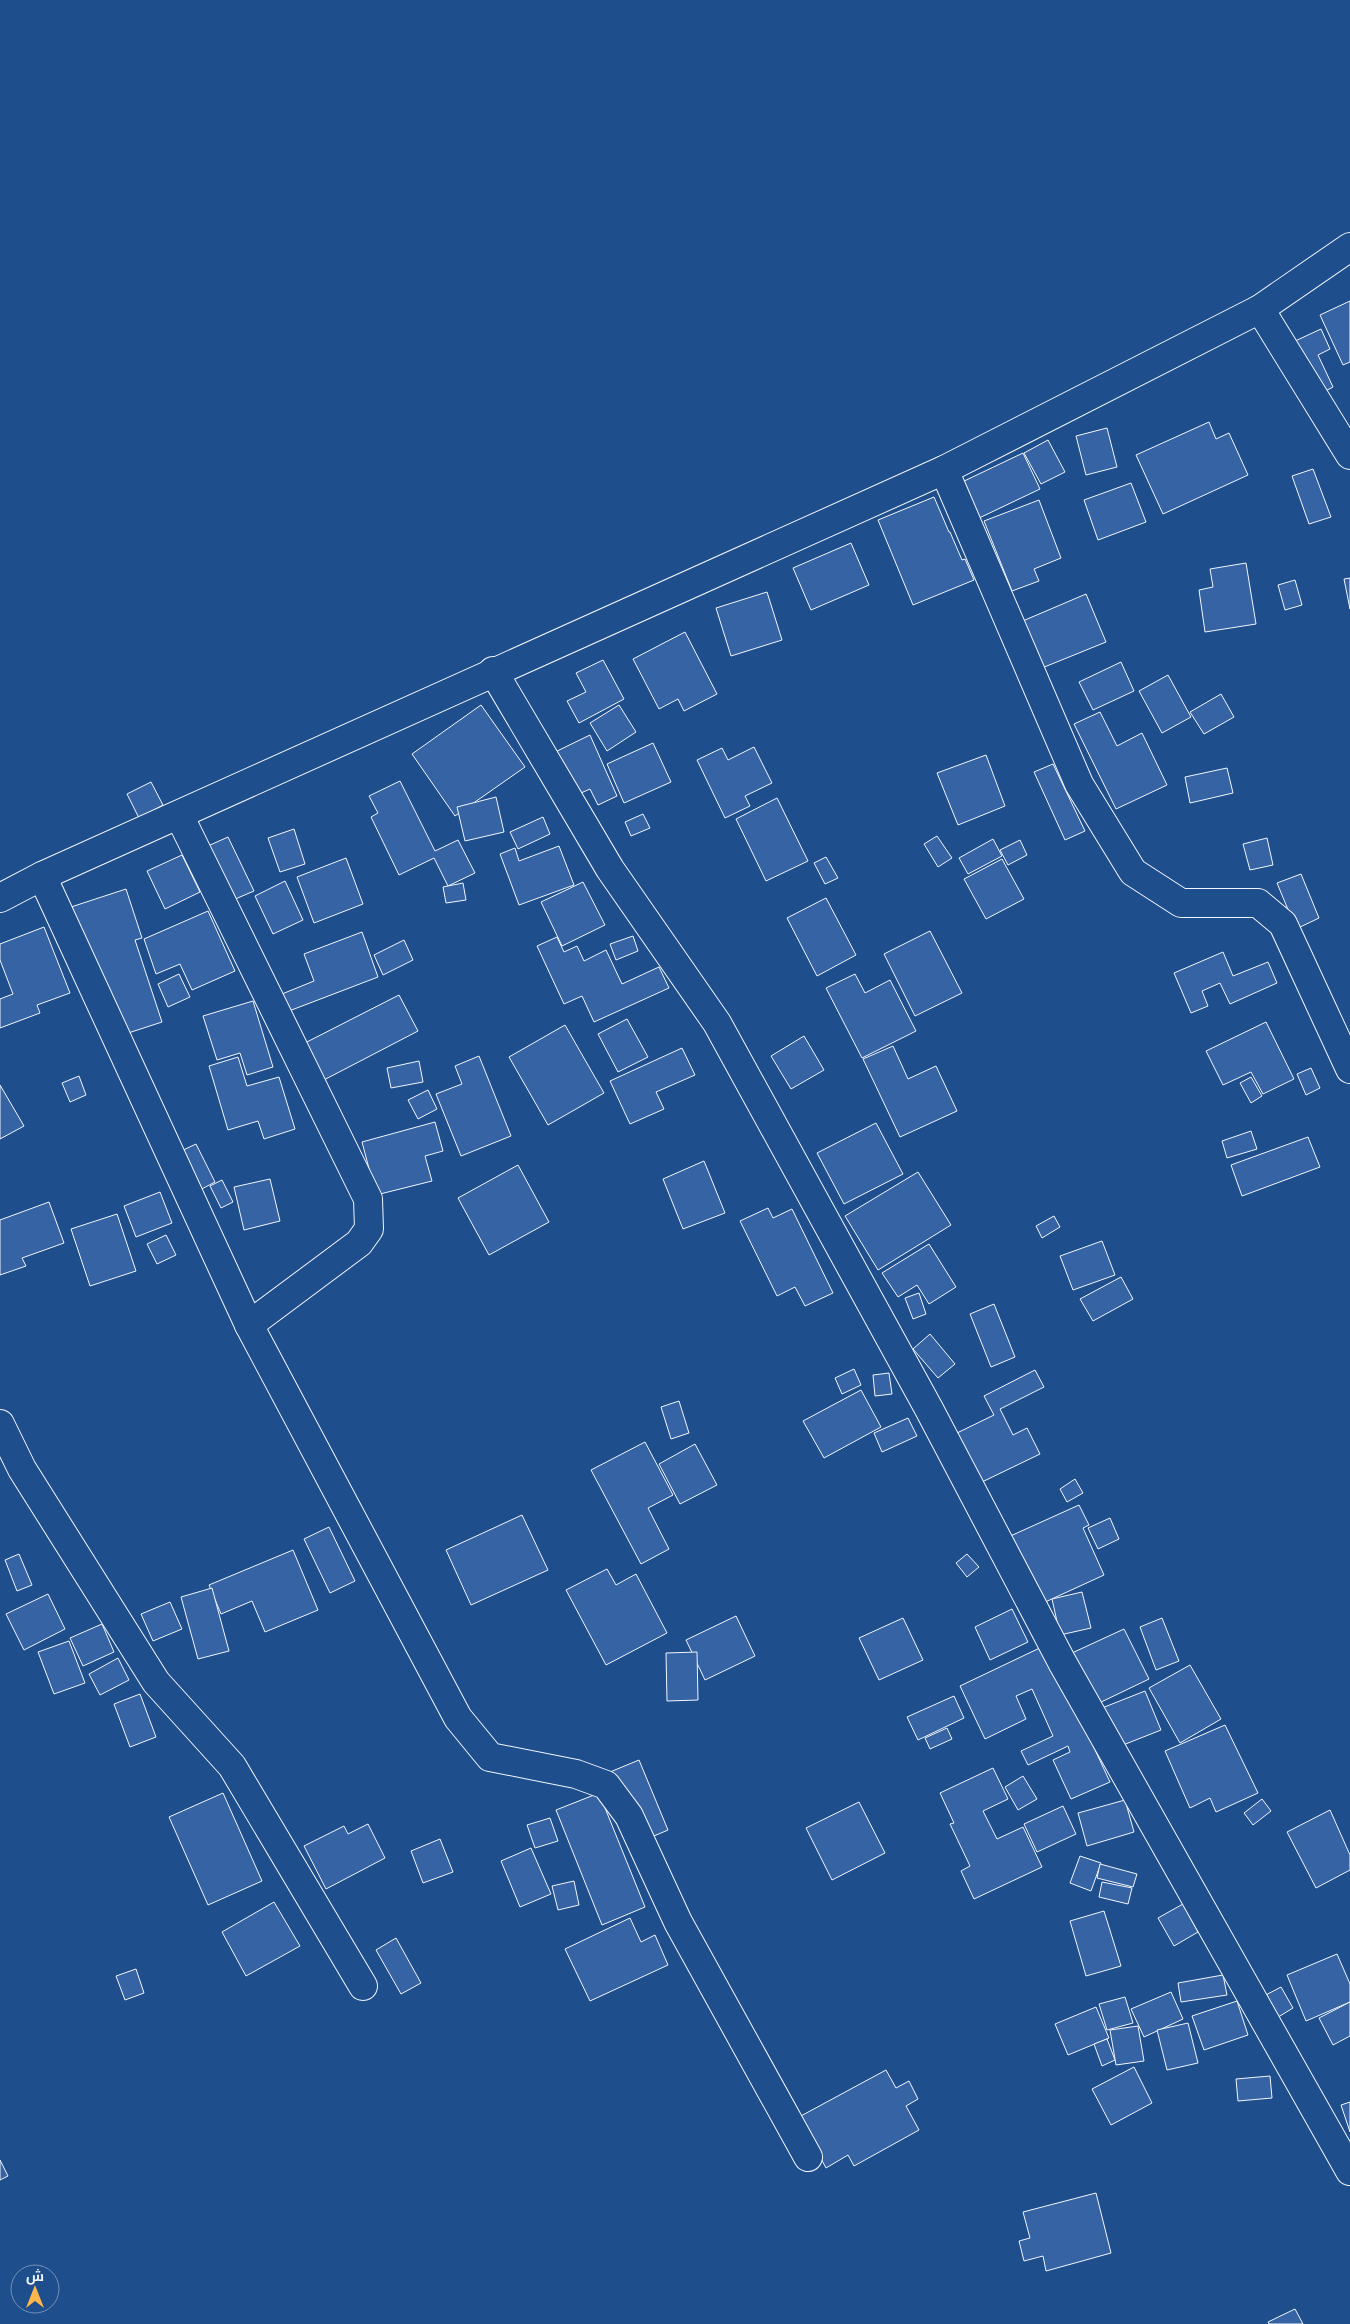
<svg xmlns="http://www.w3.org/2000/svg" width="1350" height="2324" font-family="Inter,Cairo,sans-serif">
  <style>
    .building { fill: #3563a3; stroke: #f2f6ff }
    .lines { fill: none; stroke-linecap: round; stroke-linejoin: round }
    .minor-casing { stroke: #f2f6ff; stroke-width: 30 }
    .minor { stroke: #1f4e8c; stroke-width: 28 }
  </style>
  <rect width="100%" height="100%" fill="#1f4e8c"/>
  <g class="building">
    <path d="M 1350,301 L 1350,362 L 1343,365 L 1320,315 Z"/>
    <path d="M 1321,329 L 1330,349 L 1318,355 L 1333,387 L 1318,395 L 1293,342 Z"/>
    <path d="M 1209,422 L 1216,439 L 1229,433 L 1248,475 L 1163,514 L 1136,455 Z"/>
    <path d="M 1107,428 L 1117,467 L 1086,475 L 1076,436 Z"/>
    <path d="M 1048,440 L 1065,472 L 1041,484 L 1024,453 Z"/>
    <path d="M 1023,453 L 1040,489 L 977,519 L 960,483 Z"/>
    <path d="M 1313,469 L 1331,517 L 1309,524 L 1292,476 Z"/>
    <path d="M 1131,483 L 1146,522 L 1098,540 L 1084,500 Z"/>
    <path d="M 934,497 L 949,532 L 950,532 L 962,560 L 965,559 L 974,580 L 913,605 L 878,520 Z"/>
    <path d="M 1039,500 L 1061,558 L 1034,569 L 1039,581 L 1012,591 L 984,521 Z"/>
    <path d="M 851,543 L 869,585 L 811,610 L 793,568 Z"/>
    <path d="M 1246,563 L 1256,624 L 1205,632 L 1199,590 L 1213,587 L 1210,569 Z"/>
    <path d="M 1350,578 L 1350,609 L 1344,579 Z"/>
    <path d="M 1295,580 L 1302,605 L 1285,610 L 1278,585 Z"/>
    <path d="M 767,592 L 782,640 L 731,656 L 716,608 Z"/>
    <path d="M 1086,594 L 1106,642 L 1037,670 L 1018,623 Z"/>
    <path d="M 685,632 L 717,694 L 684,711 L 678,699 L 659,709 L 633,659 Z"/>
    <path d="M 603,660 L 624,699 L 579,723 L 567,701 L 586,692 L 576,673 Z"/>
    <path d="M 1121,662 L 1134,691 L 1093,710 L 1079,682 Z"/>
    <path d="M 1168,675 L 1191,717 L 1162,733 L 1139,691 Z"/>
    <path d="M 1221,694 L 1234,717 L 1204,734 L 1190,712 Z"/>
    <path d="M 481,705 L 525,767 L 455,816 L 412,754 Z"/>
    <path d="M 619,705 L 636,732 L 607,751 L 590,723 Z"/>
    <path d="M 1100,712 L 1117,746 L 1142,733 L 1167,785 L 1116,809 L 1074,724 Z"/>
    <path d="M 590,735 L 617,796 L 598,805 L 590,789 L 572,797 L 551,754 Z"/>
    <path d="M 653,743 L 671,782 L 624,803 L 607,764 Z"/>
    <path d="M 754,747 L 772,783 L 745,796 L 750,806 L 725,818 L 697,760 L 722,748 L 728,760 Z"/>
    <path d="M 986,755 L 1005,806 L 958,825 L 937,773 Z"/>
    <path d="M 1053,764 L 1085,831 L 1065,840 L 1034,772 Z"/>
    <path d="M 1227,768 L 1233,793 L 1190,803 L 1185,777 Z"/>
    <path d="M 400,781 L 435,851 L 458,840 L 475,873 L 448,886 L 434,858 L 399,875 L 371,817 L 378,813 L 369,796 Z"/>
    <path d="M 151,782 L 163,805 L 139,818 L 127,794 Z"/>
    <path d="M 496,797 L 504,832 L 465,841 L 457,807 Z"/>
    <path d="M 777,798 L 808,861 L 766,881 L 736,819 Z"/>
    <path d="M 643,814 L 650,828 L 631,836 L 625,822 Z"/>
    <path d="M 543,817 L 550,834 L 518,849 L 510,832 Z"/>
    <path d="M 294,829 L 305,864 L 280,872 L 268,838 Z"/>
    <path d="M 937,836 L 952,858 L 938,867 L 924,844 Z"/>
    <path d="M 228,837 L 254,891 L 233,900 L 208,846 Z"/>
    <path d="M 1267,838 L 1273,865 L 1250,870 L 1243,844 Z"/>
    <path d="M 993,839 L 1002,856 L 968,874 L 959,858 Z"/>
    <path d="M 1020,840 L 1027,855 L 1008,865 L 1000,850 Z"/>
    <path d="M 559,846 L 574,885 L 519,905 L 500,854 L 515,848 L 519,861 Z"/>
    <path d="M 182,855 L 200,892 L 165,909 L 147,871 Z"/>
    <path d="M 826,857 L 838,878 L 825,884 L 814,863 Z"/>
    <path d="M 346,858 L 363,904 L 314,923 L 297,877 Z"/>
    <path d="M 1002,859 L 1024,899 L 986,919 L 964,879 Z"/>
    <path d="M 1301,874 L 1319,918 L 1296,929 L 1277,883 Z"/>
    <path d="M 285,881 L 303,920 L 273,934 L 255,896 Z"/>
    <path d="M 583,882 L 605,925 L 562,946 L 541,902 Z"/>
    <path d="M 463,883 L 466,900 L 446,903 L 443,887 Z"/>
    <path d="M 126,889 L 142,938 L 135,940 L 162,1022 L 119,1036 L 68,908 Z"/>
    <path d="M 826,898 L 856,955 L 817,976 L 787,918 Z"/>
    <path d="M 208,911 L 235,971 L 192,990 L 180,964 L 156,974 L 144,939 Z"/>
    <path d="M 44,927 L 70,993 L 37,1005 L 40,1013 L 0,1028 L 0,999 L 13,994 L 0,960 L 0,944 Z"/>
    <path d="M 930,931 L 962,993 L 915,1016 L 884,954 Z"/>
    <path d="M 362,932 L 378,977 L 289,1011 L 282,994 L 314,981 L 304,954 Z"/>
    <path d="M 633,936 L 638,951 L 616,960 L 610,944 Z"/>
    <path d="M 557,937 L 564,952 L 577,946 L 584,961 L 606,950 L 622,984 L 659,967 L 669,988 L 594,1022 L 582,996 L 564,1004 L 537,946 Z"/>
    <path d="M 404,940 L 413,960 L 383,975 L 374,955 Z"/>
    <path d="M 1223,952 L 1233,976 L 1268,962 L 1277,983 L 1230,1004 L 1220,983 L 1202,991 L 1208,1006 L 1191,1013 L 1174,973 Z"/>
    <path d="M 179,974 L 190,997 L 168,1007 L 158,984 Z"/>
    <path d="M 855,974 L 865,993 L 890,980 L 916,1031 L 862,1058 L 826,988 Z"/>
    <path d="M 399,995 L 418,1031 L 320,1082 L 301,1045 Z"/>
    <path d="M 253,1001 L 273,1067 L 247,1075 L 240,1053 L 217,1060 L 203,1016 Z"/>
    <path d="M 627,1019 L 648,1057 L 618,1072 L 598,1034 Z"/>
    <path d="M 1266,1022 L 1294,1079 L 1263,1094 L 1251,1072 L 1223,1085 L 1206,1051 Z"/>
    <path d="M 565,1025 L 604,1093 L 548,1125 L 509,1057 Z"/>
    <path d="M 804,1036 L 824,1070 L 791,1089 L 771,1056 Z"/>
    <path d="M 893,1046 L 908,1079 L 936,1066 L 957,1111 L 900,1137 L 863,1059 Z"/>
    <path d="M 682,1048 L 695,1075 L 656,1092 L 664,1109 L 630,1124 L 610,1081 Z"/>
    <path d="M 479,1056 L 511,1136 L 461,1156 L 436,1094 L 462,1084 L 455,1066 Z"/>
    <path d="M 238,1057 L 247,1086 L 279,1077 L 295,1129 L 264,1139 L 258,1121 L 228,1130 L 209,1066 Z"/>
    <path d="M 419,1061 L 423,1082 L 391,1088 L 387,1068 Z"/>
    <path d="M 1311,1068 L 1320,1088 L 1306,1095 L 1297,1074 Z"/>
    <path d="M 79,1076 L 86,1095 L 70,1102 L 62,1083 Z"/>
    <path d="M 1251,1077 L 1262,1096 L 1251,1103 L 1240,1083 Z"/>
    <path d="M 0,1085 L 24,1126 L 0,1139 Z"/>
    <path d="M 428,1090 L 437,1109 L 418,1119 L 408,1100 Z"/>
    <path d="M 435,1122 L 443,1151 L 425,1156 L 432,1181 L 376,1195 L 362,1142 Z"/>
    <path d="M 876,1123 L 903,1174 L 844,1204 L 817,1153 Z"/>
    <path d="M 1251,1131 L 1257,1149 L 1227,1158 L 1222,1141 Z"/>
    <path d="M 1308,1137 L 1320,1167 L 1242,1196 L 1231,1165 Z"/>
    <path d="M 196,1144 L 215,1182 L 196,1192 L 177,1153 Z"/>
    <path d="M 704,1161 L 725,1213 L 683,1229 L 663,1179 Z"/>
    <path d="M 518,1165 L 549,1222 L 489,1255 L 458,1198 Z"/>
    <path d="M 918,1172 L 951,1225 L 878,1270 L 845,1216 Z"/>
    <path d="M 270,1179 L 280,1221 L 244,1230 L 234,1187 Z"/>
    <path d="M 222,1180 L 233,1202 L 221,1208 L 210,1186 Z"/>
    <path d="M 160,1192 L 172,1223 L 136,1237 L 124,1206 Z"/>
    <path d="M 49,1202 L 64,1243 L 22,1258 L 26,1266 L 0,1275 L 0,1220 Z"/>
    <path d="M 768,1208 L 773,1218 L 792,1209 L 833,1293 L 805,1306 L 795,1287 L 777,1296 L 740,1221 Z"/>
    <path d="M 117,1214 L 136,1271 L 90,1286 L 71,1229 Z"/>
    <path d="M 1054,1216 L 1060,1227 L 1042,1238 L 1036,1226 Z"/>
    <path d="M 166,1235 L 176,1255 L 157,1264 L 147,1244 Z"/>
    <path d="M 1102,1241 L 1115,1275 L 1073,1290 L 1060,1256 Z"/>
    <path d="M 929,1244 L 956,1287 L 929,1304 L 917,1285 L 898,1297 L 882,1273 Z"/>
    <path d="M 1121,1277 L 1133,1299 L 1093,1321 L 1080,1299 Z"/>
    <path d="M 919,1293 L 926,1314 L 913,1319 L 905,1298 Z"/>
    <path d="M 994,1304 L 1015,1357 L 991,1367 L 970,1314 Z"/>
    <path d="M 930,1334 L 955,1364 L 938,1378 L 913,1349 Z"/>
    <path d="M 854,1369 L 861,1385 L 842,1394 L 835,1378 Z"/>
    <path d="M 1035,1370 L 1044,1387 L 1000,1409 L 1013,1435 L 1027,1428 L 1040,1454 L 982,1482 L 957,1433 L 994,1415 L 984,1396 Z"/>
    <path d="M 889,1373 L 892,1394 L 875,1396 L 873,1375 Z"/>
    <path d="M 861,1390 L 881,1427 L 824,1458 L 803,1421 Z"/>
    <path d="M 679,1401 L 689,1433 L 671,1439 L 661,1407 Z"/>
    <path d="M 908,1418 L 917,1436 L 882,1452 L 874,1433 Z"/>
    <path d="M 645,1442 L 673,1495 L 648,1508 L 669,1549 L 641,1564 L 591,1470 Z"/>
    <path d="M 695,1444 L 717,1485 L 680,1504 L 659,1464 Z"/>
    <path d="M 1075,1479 L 1083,1493 L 1067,1502 L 1060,1489 Z"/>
    <path d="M 1079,1505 L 1089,1525 L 1083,1528 L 1104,1575 L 1043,1603 L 1006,1538 Z"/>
    <path d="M 522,1515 L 548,1570 L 471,1605 L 446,1550 Z"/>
    <path d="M 1110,1518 L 1119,1539 L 1098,1549 L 1088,1528 Z"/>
    <path d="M 329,1527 L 355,1581 L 330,1593 L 304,1539 Z"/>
    <path d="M 293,1550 L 318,1610 L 265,1632 L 252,1601 L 221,1614 L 209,1585 Z"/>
    <path d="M 19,1554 L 32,1585 L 17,1591 L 5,1560 Z"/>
    <path d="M 967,1554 L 979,1567 L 967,1577 L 956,1563 Z"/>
    <path d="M 607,1569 L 616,1585 L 636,1574 L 667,1633 L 606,1665 L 566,1590 Z"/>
    <path d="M 212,1588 L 229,1651 L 198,1659 L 181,1597 Z"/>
    <path d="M 1082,1592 L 1091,1628 L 1060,1635 L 1052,1599 Z"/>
    <path d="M 48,1594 L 65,1629 L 24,1650 L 6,1614 Z"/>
    <path d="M 170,1602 L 182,1629 L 153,1641 L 141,1614 Z"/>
    <path d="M 1012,1609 L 1028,1642 L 990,1660 L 975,1627 Z"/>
    <path d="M 736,1616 L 755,1656 L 705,1680 L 686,1640 Z"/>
    <path d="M 903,1618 L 923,1660 L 879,1680 L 859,1638 Z"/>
    <path d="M 1162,1618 L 1179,1661 L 1156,1670 L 1140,1627 Z"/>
    <path d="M 102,1624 L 114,1652 L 83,1666 L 70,1638 Z"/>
    <path d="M 1124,1629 L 1149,1679 L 1097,1704 L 1072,1653 Z"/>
    <path d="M 69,1641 L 85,1683 L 54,1694 L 38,1652 Z"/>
    <path d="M 1046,1645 L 1110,1782 L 1071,1799 L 1053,1760 L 1070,1752 L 1068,1746 L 1028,1765 L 1021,1751 L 1053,1736 L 1032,1689 L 1016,1696 L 1026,1719 L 985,1739 L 960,1686 Z"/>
    <path d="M 697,1652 L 698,1700 L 667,1701 L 666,1653 Z"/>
    <path d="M 118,1658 L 129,1680 L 100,1695 L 89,1674 Z"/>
    <path d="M 1190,1665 L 1221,1719 L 1180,1743 L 1149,1688 Z"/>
    <path d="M 1145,1691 L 1161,1730 L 1118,1747 L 1102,1708 Z"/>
    <path d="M 140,1694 L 156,1737 L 130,1747 L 114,1704 Z"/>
    <path d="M 954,1696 L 964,1718 L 918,1740 L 907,1717 Z"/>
    <path d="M 1225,1725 L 1258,1793 L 1216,1812 L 1210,1798 L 1190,1808 L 1165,1751 Z"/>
    <path d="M 947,1728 L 952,1739 L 930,1749 L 925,1738 Z"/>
    <path d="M 639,1760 L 668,1830 L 640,1842 L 610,1772 Z"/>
    <path d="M 993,1768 L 1008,1799 L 983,1811 L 997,1839 L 1023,1827 L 1042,1867 L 974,1899 L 961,1871 L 970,1866 L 950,1824 L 954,1823 L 940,1793 Z"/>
    <path d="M 1023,1776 L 1037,1799 L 1018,1810 L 1005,1787 Z"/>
    <path d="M 223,1793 L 262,1881 L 208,1905 L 169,1817 Z"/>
    <path d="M 599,1793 L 645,1907 L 602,1925 L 556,1810 Z"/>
    <path d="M 1262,1799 L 1271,1811 L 1253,1825 L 1244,1813 Z"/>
    <path d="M 1125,1800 L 1134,1832 L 1087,1846 L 1078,1813 Z"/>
    <path d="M 859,1802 L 885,1853 L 832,1880 L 806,1828 Z"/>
    <path d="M 1063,1806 L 1076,1834 L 1037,1852 L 1024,1824 Z"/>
    <path d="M 1330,1810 L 1350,1855 L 1350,1870 L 1316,1888 L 1287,1832 Z"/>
    <path d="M 550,1818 L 558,1841 L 535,1848 L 527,1825 Z"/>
    <path d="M 368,1824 L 385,1858 L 326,1889 L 304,1846 L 344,1826 L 348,1834 Z"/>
    <path d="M 440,1839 L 453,1872 L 423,1883 L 411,1851 Z"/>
    <path d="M 531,1848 L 551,1894 L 520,1907 L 501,1861 Z"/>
    <path d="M 1080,1856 L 1101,1863 L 1091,1891 L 1070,1883 Z"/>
    <path d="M 1100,1864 L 1137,1874 L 1133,1887 L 1097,1878 Z"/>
    <path d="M 574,1881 L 579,1905 L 558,1910 L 552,1886 Z"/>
    <path d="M 1102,1882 L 1132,1888 L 1128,1904 L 1099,1897 Z"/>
    <path d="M 274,1902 L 300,1946 L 246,1976 L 222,1932 Z"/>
    <path d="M 1183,1904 L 1198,1932 L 1174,1946 L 1158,1918 Z"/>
    <path d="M 1104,1911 L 1121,1966 L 1086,1976 L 1070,1921 Z"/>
    <path d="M 630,1918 L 641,1942 L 655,1935 L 668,1965 L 590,2001 L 565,1949 Z"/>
    <path d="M 396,1938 L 421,1983 L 401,1994 L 376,1950 Z"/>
    <path d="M 1337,1954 L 1350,1984 L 1350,2002 L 1306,2021 L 1287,1975 Z"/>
    <path d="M 136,1969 L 144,1993 L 125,2000 L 116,1976 Z"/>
    <path d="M 1223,1975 L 1227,1995 L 1181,2002 L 1178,1983 Z"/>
    <path d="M 1281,1987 L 1293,2008 L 1275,2019 L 1262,1997 Z"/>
    <path d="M 1171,1992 L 1183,2019 L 1144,2037 L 1131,2009 Z"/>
    <path d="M 1125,1997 L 1133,2023 L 1107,2030 L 1099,2004 Z"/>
    <path d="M 1237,2001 L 1248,2035 L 1204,2050 L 1192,2016 Z"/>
    <path d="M 1350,2002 L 1350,2036 L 1333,2045 L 1319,2018 Z"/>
    <path d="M 1096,2007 L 1109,2038 L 1068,2055 L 1055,2024 Z"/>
    <path d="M 1188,2023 L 1198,2063 L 1167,2070 L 1157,2030 Z"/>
    <path d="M 1138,2026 L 1144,2061 L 1116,2065 L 1110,2030 Z"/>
    <path d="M 1107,2039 L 1115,2060 L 1102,2066 L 1094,2044 Z"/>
    <path d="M 1134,2067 L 1152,2103 L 1111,2125 L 1092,2089 Z"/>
    <path d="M 886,2070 L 896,2088 L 909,2081 L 918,2099 L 906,2106 L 919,2130 L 854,2166 L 848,2155 L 826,2168 L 799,2117 Z"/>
    <path d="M 1270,2076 L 1272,2098 L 1238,2101 L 1236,2079 Z"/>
    <path d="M 1350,2102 L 1350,2132 L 1341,2105 Z"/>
    <path d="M 0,2160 L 8,2176 L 0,2180 Z"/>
    <path d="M 1096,2193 L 1111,2253 L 1046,2271 L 1043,2256 L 1024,2261 L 1019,2241 L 1030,2238 L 1023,2212 Z"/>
    <path d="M 1295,2309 L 1303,2324 L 1269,2324 L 1268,2322 Z"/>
  </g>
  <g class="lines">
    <g class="minor-casing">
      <g id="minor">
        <path d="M 1260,309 L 1350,455"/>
        <path d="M 944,470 L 1079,784 L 1133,872 L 1181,903 L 1258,903 L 1283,924 L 1350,1069"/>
        <path d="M 493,671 L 610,869 L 717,1023 L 929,1409 L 1062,1662 L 1350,2171"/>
        <path d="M 179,815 L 368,1199 L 369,1229 L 359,1243 L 249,1325"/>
        <path d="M 42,876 L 249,1325 L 458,1718 L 490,1757 L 576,1774 L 606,1785 L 629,1816 L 678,1922 L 808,2157"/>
        <path d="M 0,898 L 42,876 L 944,470 L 1260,309 L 1350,247"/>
        <path d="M 0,1424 L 22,1469 L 156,1682 L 232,1766 L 363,1986"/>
      </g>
    </g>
    <use href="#minor" class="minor"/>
  </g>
  <g transform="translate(35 2289)"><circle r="24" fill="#1f4e8c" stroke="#7391ba"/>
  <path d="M0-4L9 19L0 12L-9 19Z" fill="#ffb74d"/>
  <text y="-8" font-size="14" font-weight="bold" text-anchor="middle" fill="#f2f6ff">ش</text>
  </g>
</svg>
